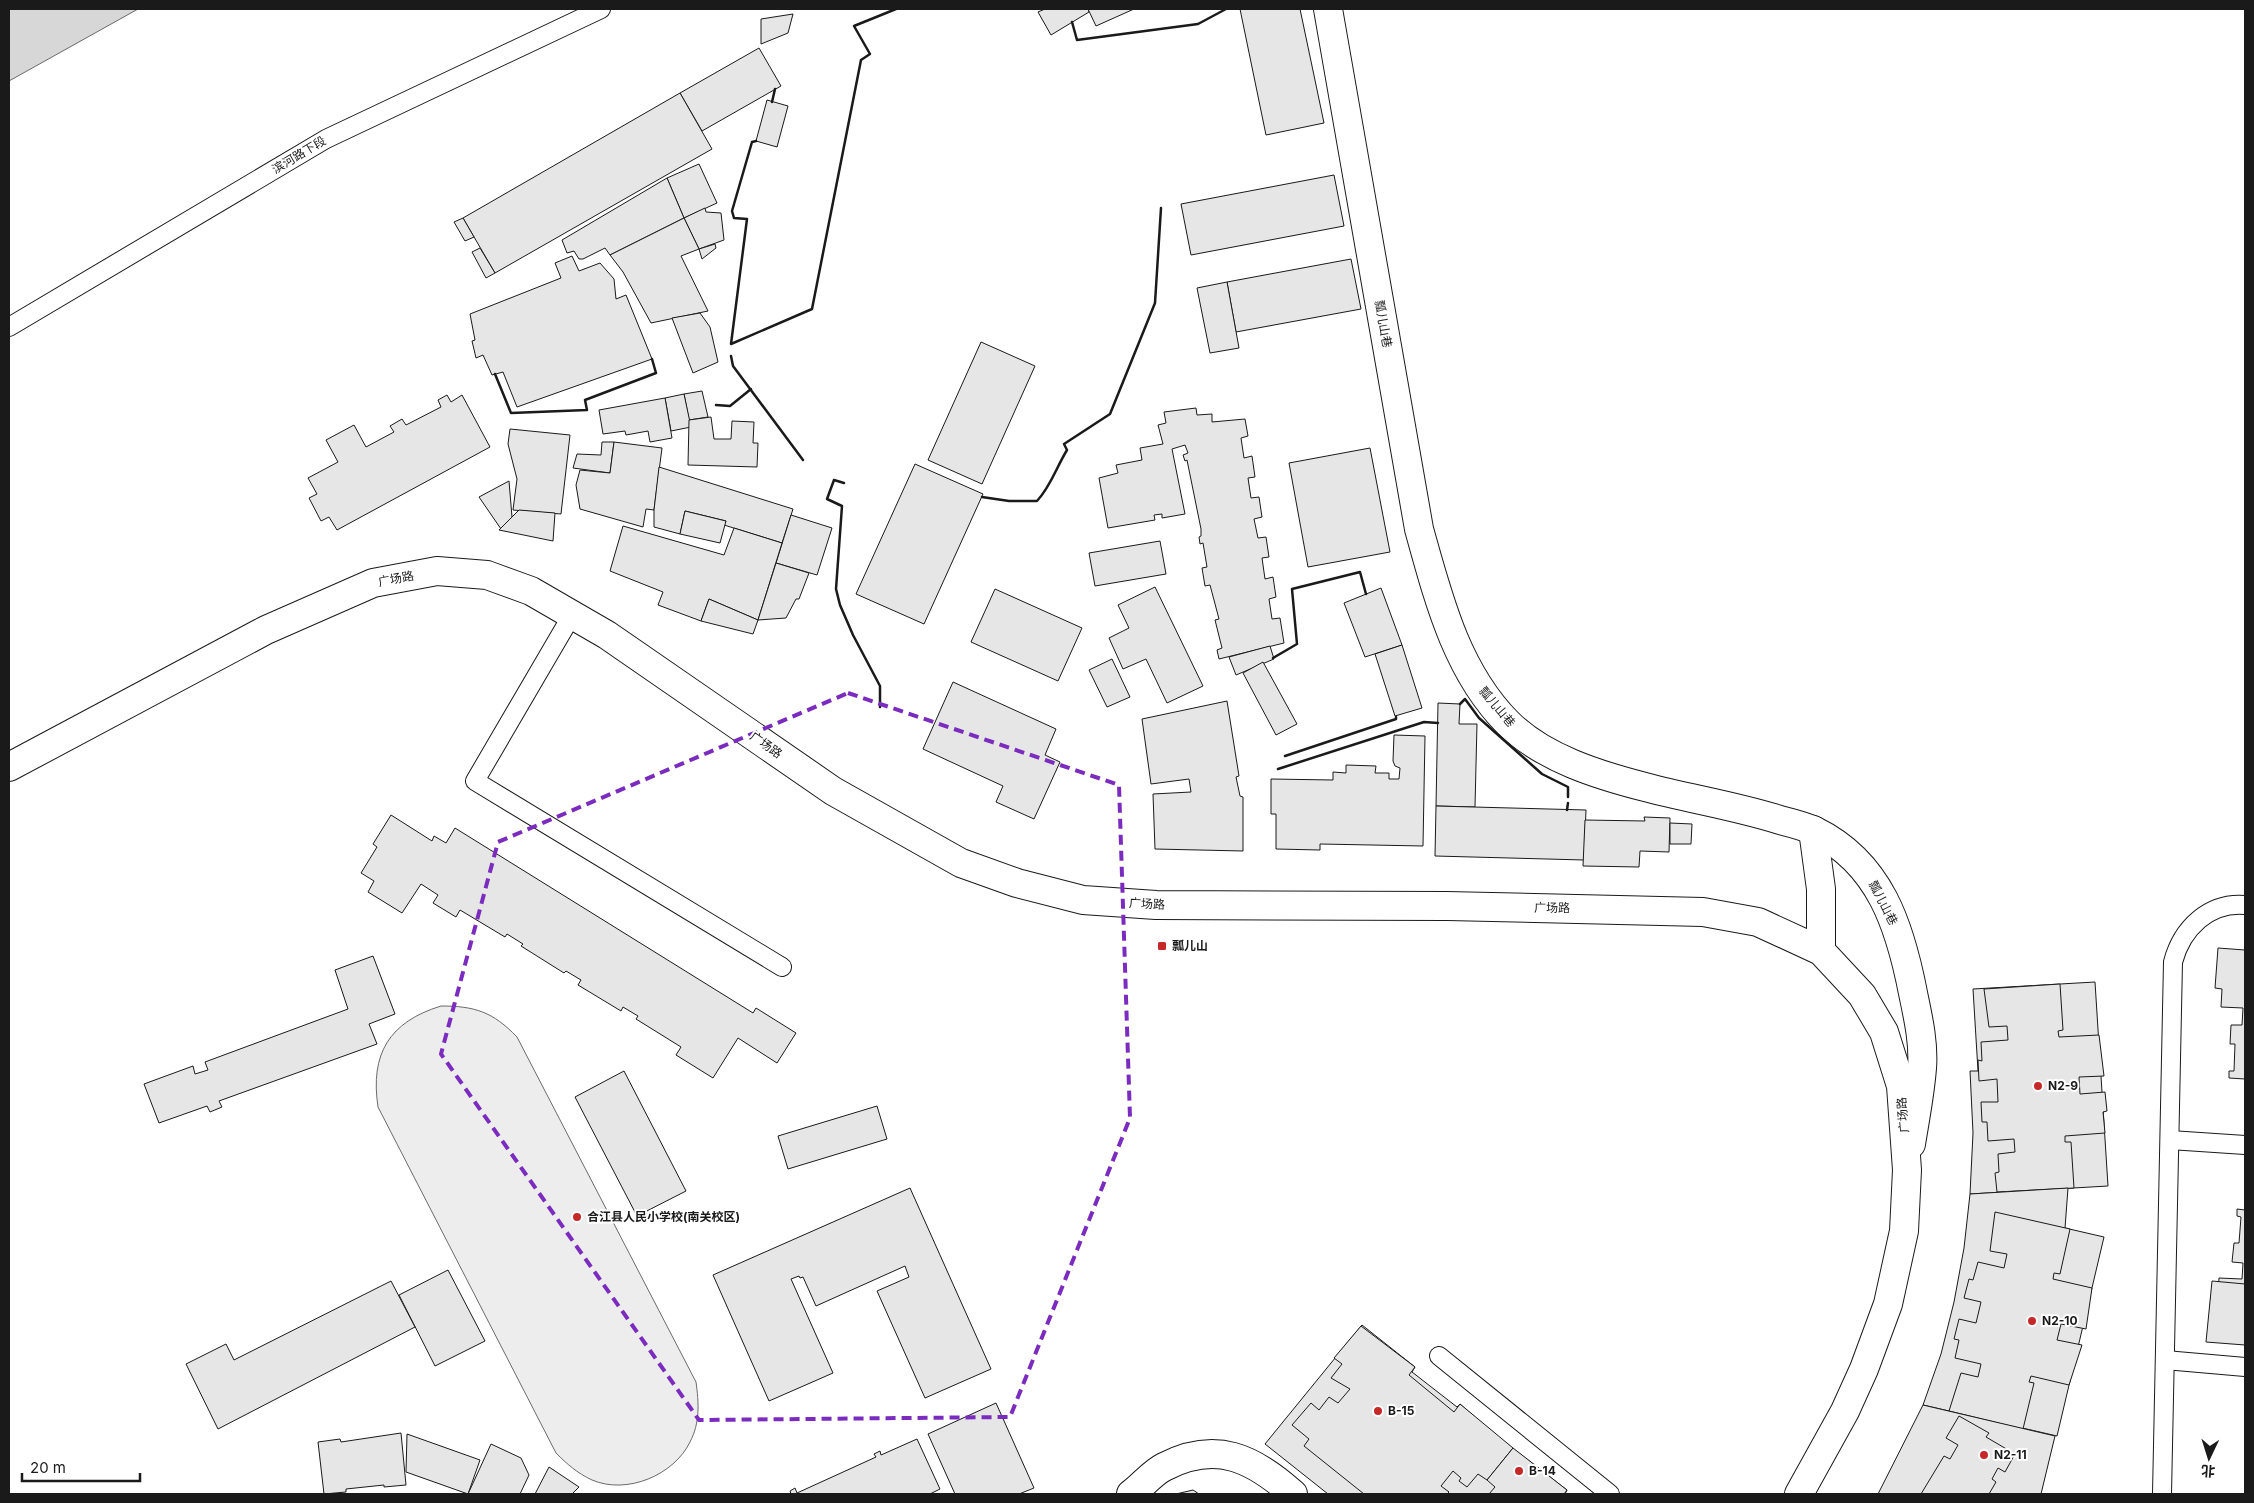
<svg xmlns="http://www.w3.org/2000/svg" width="2254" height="1503" font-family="Inter,'Noto Sans SC',sans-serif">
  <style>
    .green { fill: #ededed; stroke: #6a6a6a }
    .water { fill: #d7d7d7; stroke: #6a6a6a }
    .building { fill: #e6e6e6; stroke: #1a1a1a }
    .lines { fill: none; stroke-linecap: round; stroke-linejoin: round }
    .lane-casing { stroke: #1a1a1a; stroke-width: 20 }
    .street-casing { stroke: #1a1a1a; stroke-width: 30 }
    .secondary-casing { stroke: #1a1a1a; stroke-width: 30 }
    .lane { stroke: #fff; stroke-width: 18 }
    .street { stroke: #fff; stroke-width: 28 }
    .secondary { stroke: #fff; stroke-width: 28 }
    .wall { stroke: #1a1a1a; stroke-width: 2.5 }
    .marked { fill: none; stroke: #7b2cbf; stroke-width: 4; stroke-dasharray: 10 6; stroke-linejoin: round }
    .poi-dot { fill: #c62828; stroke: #fff; stroke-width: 2 }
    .labels { text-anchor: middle; stroke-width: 4; stroke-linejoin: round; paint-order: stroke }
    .street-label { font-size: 12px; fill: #1a1a1a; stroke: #fff }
    .poi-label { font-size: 12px; font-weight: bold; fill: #1a1a1a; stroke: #fff; text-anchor: start }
  </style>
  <rect width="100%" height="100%" fill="#fff"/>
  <path class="green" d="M 441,1006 C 475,1006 493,1012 517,1037 L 696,1382 C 699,1403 700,1423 690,1442 C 674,1475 627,1495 592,1480 C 577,1473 567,1464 556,1453 L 378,1107 C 370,1054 389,1022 441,1006 Z"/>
  <path class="water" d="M 9,9 L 138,9 L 9,81 Z"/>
  <g class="building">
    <path d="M 1045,9 L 1088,9 L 1089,12 L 1051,35 L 1038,12 Z"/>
    <path d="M 1088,9 L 1134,9 L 1096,26 Z"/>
    <path d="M 1240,9 L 1300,9 L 1324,123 L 1266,135 Z"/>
    <path d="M 793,14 L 788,33 L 761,44 L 761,19 Z"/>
    <path d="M 759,48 L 781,86 L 702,131 L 680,93 Z"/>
    <path d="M 680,93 L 712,149 L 495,273 L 463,218 Z"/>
    <path d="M 767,100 L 788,106 L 777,147 L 756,141 Z"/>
    <path d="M 699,164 L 717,203 L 684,218 L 667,178 Z"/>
    <path d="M 1334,175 L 1344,226 L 1191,255 L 1181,204 Z"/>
    <path d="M 667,178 L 684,218 L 610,255 L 605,248 L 583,259 L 579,259 L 574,251 L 567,253 L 562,240 Z"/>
    <path d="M 705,208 L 706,212 L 721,213 L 724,240 L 699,249 L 684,218 Z"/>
    <path d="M 463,218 L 474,237 L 465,241 L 454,222 Z"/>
    <path d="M 684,218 L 699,249 L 681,256 L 708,311 L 651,323 L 623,272 L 610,255 Z"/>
    <path d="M 715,244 L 716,248 L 702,259 L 699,249 Z"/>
    <path d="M 480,248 L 495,273 L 486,278 L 472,252 Z"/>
    <path d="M 572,256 L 579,271 L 600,263 L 614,279 L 616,299 L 626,295 L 652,359 L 517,407 L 503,372 L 492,375 L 483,355 L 476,358 L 472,341 L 475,340 L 470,314 L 561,278 L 555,263 Z"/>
    <path d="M 1351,259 L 1361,309 L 1236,332 L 1227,282 Z"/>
    <path d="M 1227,282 L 1239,348 L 1210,353 L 1197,288 Z"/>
    <path d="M 700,313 L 710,327 L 718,362 L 693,373 L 672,318 Z"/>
    <path d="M 981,342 L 1035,366 L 982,484 L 928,460 Z"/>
    <path d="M 702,391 L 708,417 L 689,420 L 684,394 Z"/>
    <path d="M 684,394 L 691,427 L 671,431 L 665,398 Z"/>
    <path d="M 447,395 L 451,402 L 462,395 L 490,447 L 337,530 L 329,517 L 321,521 L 309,498 L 317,494 L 308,478 L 338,462 L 326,440 L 354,425 L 366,447 L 394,432 L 390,426 L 402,419 L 406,425 L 441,407 L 438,400 Z"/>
    <path d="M 665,398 L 672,438 L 650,442 L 648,431 L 626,435 L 625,431 L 603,434 L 599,410 Z"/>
    <path d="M 1196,408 L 1197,415 L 1212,414 L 1212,422 L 1245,419 L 1248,436 L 1241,438 L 1244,458 L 1252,456 L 1255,477 L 1248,478 L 1251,498 L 1259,497 L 1262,517 L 1254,519 L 1258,538 L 1266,537 L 1269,557 L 1262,558 L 1265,579 L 1273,577 L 1276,597 L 1269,599 L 1272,619 L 1280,618 L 1284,643 L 1219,659 L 1217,650 L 1222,648 L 1215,620 L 1219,619 L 1210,585 L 1205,586 L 1202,568 L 1207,567 L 1203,543 L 1200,544 L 1199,537 L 1201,536 L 1201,529 L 1187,460 L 1185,461 L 1183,455 L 1188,453 L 1185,445 L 1172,449 L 1185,514 L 1162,518 L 1162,514 L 1154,515 L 1155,520 L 1108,528 L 1099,478 L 1118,473 L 1116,465 L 1142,460 L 1140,448 L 1163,444 L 1158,425 L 1166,423 L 1164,412 Z"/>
    <path d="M 711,417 L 714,439 L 731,439 L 732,421 L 754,422 L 753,443 L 758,443 L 757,467 L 688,465 L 689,420 Z"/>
    <path d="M 510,429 L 570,435 L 561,514 L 513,510 L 517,479 L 508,444 Z"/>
    <path d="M 602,442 L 614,442 L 610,473 L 573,468 L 577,454 L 601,455 Z"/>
    <path d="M 614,442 L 662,448 L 654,510 L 646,509 L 643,527 L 580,509 L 576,485 L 580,470 L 610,473 Z"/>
    <path d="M 1370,448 L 1390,552 L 1308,567 L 1289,463 Z"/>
    <path d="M 915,464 L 983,494 L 924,624 L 856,594 Z"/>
    <path d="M 659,467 L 793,509 L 782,543 L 724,525 L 726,521 L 685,511 L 680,534 L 654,527 L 654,510 Z"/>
    <path d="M 509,481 L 512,517 L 501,529 L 479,497 Z"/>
    <path d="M 519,510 L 555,513 L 553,541 L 499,530 Z"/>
    <path d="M 685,511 L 726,521 L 720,543 L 680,534 Z"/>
    <path d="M 791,515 L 832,528 L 817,575 L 776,563 Z"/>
    <path d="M 623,526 L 724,555 L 734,528 L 782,543 L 758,620 L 709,599 L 701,621 L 658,605 L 663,592 L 610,571 Z"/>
    <path d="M 1160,541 L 1166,574 L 1095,586 L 1089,553 Z"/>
    <path d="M 776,563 L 809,573 L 799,599 L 796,599 L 786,618 L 758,620 Z"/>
    <path d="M 1155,587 L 1203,686 L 1167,703 L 1146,659 L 1123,669 L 1109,638 L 1129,628 L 1118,605 Z"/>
    <path d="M 1381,588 L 1402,645 L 1365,657 L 1344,603 Z"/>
    <path d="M 995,589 L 1082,628 L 1058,681 L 971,642 Z"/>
    <path d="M 709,599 L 758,620 L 753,634 L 701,621 Z"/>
    <path d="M 1402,645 L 1422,708 L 1395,716 L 1375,654 Z"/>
    <path d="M 1270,646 L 1274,659 L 1236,675 L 1229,657 Z"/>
    <path d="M 1112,659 L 1130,697 L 1107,707 L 1089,670 Z"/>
    <path d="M 1263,662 L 1297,724 L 1276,735 L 1243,673 Z"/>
    <path d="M 953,682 L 1056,729 L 1045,755 L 1060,762 L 1034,819 L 996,802 L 1003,786 L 923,749 Z"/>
    <path d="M 1227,701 L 1239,776 L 1236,777 L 1240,796 L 1243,797 L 1243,851 L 1155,849 L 1153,794 L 1191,792 L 1189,779 L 1151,784 L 1142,719 Z"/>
    <path d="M 1438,703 L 1460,704 L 1459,724 L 1477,724 L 1475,807 L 1436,806 Z"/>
    <path d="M 1394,735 L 1425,736 L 1423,846 L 1320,844 L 1320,850 L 1276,849 L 1276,814 L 1271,814 L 1271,779 L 1333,780 L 1333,772 L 1346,773 L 1346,765 L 1376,766 L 1375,773 L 1389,773 L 1389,779 L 1399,779 L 1400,768 L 1395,766 L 1393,761 Z"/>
    <path d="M 1436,806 L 1586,810 L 1584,860 L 1435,856 Z"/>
    <path d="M 391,815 L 432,841 L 434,836 L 446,843 L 455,828 L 753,1013 L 756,1008 L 796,1033 L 777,1063 L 738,1038 L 713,1078 L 676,1055 L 681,1047 L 636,1019 L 638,1016 L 623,1007 L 621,1011 L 578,985 L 581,980 L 566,971 L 564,973 L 521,946 L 523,944 L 507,934 L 505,937 L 460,910 L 456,917 L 433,903 L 438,895 L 421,884 L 402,913 L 368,892 L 374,881 L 361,873 L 377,847 L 373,844 Z"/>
    <path d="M 1644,817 L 1670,818 L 1669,852 L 1640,851 L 1639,867 L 1583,866 L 1585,820 L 1645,821 Z"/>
    <path d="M 1670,823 L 1692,824 L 1691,844 L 1670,844 Z"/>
    <path d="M 2218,948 L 2245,950 L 2245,1079 L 2229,1078 L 2229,1071 L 2234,1071 L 2235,1044 L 2230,1044 L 2231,1025 L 2242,1025 L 2243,1008 L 2221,1007 L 2222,989 L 2215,988 Z"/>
    <path d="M 373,956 L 395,1014 L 369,1024 L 377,1044 L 219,1101 L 222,1107 L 210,1112 L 207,1106 L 159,1123 L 144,1084 L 193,1066 L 195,1074 L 208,1070 L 205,1062 L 348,1009 L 335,970 Z"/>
    <path d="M 2095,982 L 2108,1186 L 1970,1194 L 1973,1133 L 1970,1071 L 1978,1071 L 1973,989 Z"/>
    <path d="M 2060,984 L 2063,1030 L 2058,1031 L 2059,1037 L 2099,1035 L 2104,1076 L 2079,1077 L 2080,1094 L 2105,1092 L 2107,1111 L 2103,1112 L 2105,1133 L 2065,1136 L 2065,1142 L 2071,1142 L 2074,1188 L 1997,1192 L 1995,1173 L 1999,1172 L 1998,1154 L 2015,1152 L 2014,1139 L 1988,1141 L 1987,1122 L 1982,1122 L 1981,1102 L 1998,1102 L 1997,1079 L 1979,1081 L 1978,1060 L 1982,1061 L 1981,1042 L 2008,1040 L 2007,1026 L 1989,1027 L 1984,989 Z"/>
    <path d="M 624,1071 L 686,1191 L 637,1216 L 575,1097 Z"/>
    <path d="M 877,1106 L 887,1139 L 788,1169 L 778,1136 Z"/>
    <path d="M 910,1188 L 991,1369 L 925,1398 L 877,1291 L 909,1277 L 905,1266 L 816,1306 L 803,1277 L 800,1278 L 799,1276 L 791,1279 L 833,1373 L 769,1401 L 713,1275 Z"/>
    <path d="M 2068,1188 L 2065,1228 L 2104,1237 L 2057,1436 L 1923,1405 L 1941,1354 L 1954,1302 L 1964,1248 L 1970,1194 Z"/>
    <path d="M 2237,1209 L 2245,1210 L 2245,1339 L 2208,1336 L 2211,1295 L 2218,1296 L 2219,1278 L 2242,1279 L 2243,1263 L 2232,1262 L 2234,1243 L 2239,1243 L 2241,1217 L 2237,1216 Z"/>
    <path d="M 1995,1212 L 2070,1229 L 2060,1274 L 2054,1273 L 2053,1279 L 2092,1288 L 2086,1329 L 2061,1324 L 2057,1340 L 2082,1345 L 2069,1385 L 2031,1376 L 2029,1382 L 2034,1383 L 2023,1429 L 1949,1411 L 1961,1373 L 1978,1377 L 1981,1364 L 1955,1358 L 1959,1340 L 1954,1339 L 1959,1319 L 1976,1323 L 1981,1302 L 1964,1298 L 1969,1279 L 1973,1280 L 1978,1262 L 2004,1268 L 2007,1254 L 1990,1251 Z"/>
    <path d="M 448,1270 L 485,1341 L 435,1366 L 399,1295 Z"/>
    <path d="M 391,1281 L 415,1327 L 218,1429 L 186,1364 L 226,1344 L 234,1360 Z"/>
    <path d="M 2212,1281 L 2245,1284 L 2245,1345 L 2206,1342 Z"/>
    <path d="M 1362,1325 L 1415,1367 L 1412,1372 L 1457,1407 L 1460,1404 L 1494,1434 L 1567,1490 L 1565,1494 L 1328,1494 L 1265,1444 Z"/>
    <path d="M 1361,1326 L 1415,1367 L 1409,1375 L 1454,1412 L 1460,1404 L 1513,1448 L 1487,1480 L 1478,1474 L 1467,1487 L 1459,1481 L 1461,1478 L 1453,1471 L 1441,1486 L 1449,1492 L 1447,1494 L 1364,1494 L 1304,1446 L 1309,1439 L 1292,1425 L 1311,1403 L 1319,1410 L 1329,1397 L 1338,1403 L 1350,1389 L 1331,1378 L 1342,1364 L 1334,1358 Z"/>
    <path d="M 996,1403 L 1034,1488 L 1019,1494 L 955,1494 L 928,1434 Z"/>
    <path d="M 1923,1405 L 2055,1436 L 2041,1494 L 1878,1494 Z"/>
    <path d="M 1959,1416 L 1989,1433 L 1986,1437 L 2015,1454 L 2005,1472 L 1998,1468 L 1992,1479 L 1996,1482 L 1989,1494 L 1921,1494 L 1944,1456 L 1950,1459 L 1958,1445 L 1946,1438 Z"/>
    <path d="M 401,1433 L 406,1485 L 384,1487 L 384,1485 L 346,1489 L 346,1492 L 324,1494 L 318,1442 L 340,1439 L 341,1442 Z"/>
    <path d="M 407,1434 L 480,1460 L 468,1494 L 406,1472 Z"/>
    <path d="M 917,1439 L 940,1489 L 930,1494 L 791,1494 L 790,1491 L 795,1488 L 797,1493 L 876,1457 L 874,1454 L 880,1451 L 881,1455 Z"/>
    <path d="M 491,1444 L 521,1458 L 529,1475 L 520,1494 L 468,1494 Z"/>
    <path d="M 1513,1448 L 1567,1490 L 1564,1494 L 1489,1494 L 1495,1487 L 1487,1480 Z"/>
    <path d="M 549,1467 L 579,1487 L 572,1494 L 535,1494 Z"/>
    <path d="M 1193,1490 L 1199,1494 L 1176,1494 Z"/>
  </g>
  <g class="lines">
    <g class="lane-casing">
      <g id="lane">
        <path d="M 9,327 L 326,139 L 601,9"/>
        <path d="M 572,615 L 475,781 L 782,967"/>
        <path d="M 2170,1140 L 2245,1145"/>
        <path d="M 1439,1356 L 1610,1494"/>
        <path d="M 2165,1360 L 2245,1367"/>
        <path d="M 2162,1494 L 2173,962 C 2182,928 2209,902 2245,905"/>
      </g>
    </g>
    <g class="street-casing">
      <g id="street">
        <path d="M 1328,9 L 1419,529 C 1438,597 1456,671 1508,723 C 1543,758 1598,775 1645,787 C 1690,799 1736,806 1780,820 C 1792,823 1804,826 1815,831 C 1880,863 1900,926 1913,993 C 1918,1017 1924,1043 1922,1068 C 1920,1094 1915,1119 1911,1144"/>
        <path d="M 1813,830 L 1821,889 L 1821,951"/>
        <path d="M 1131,1494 C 1142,1486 1152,1473 1164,1467 C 1216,1440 1253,1458 1293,1494"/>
      </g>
    </g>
    <g class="secondary-casing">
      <path id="secondary" d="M 9,767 L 266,630 L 373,583 L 437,571 L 487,575 L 531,591 L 607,635 L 833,791 L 961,863 L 1017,883 L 1083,900 L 1156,905 L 1447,906 L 1703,912 L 1758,922 L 1821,951 L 1862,995 L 1884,1032 L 1901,1086 L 1907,1170 L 1904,1231 L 1888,1304 L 1864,1369 L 1845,1411 L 1799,1494"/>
    </g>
    <use href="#lane" class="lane"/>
    <use href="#street" class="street"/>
    <use href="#secondary" class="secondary"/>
    <g class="wall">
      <path d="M 1072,22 L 1077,40 L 1198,24 L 1226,9"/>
      <path d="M 772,102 L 775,89"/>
      <path d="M 756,141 L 752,142 L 732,211 L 734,218 L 747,219 L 731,344 L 812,309 L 861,60 L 870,54 L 854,26 L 896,9"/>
      <path d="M 731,356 L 733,366 L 803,460"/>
      <path d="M 495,374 L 511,413 L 587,410 L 585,400 L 656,373 L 652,359"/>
      <path d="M 716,405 L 730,406 L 751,389"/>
      <path d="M 844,483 L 834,480 L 827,499 L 842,506 L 836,589 L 840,605 L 853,635 L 880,686 L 880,707"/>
      <path d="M 982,497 L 1009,501 L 1037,501 C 1051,486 1056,468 1067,450 L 1064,444 L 1110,414 L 1155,303 L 1161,208"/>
      <path d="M 1273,658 L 1297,644 L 1292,589 L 1360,572 L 1366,594"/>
      <path d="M 1460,704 L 1465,699 L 1479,718 L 1542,774 L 1568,787 L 1568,797"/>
      <path d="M 1285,756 L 1396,719 L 1396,717"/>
      <path d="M 1278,769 L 1424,722 L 1438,723"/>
      <path d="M 1567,810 L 1568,803"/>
    </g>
  </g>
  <path class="marked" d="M 848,693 L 1119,785 L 1130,1118 L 1010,1417 L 699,1420 L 441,1054 L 498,842 Z"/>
  <g class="poi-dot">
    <rect x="1157" y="941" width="10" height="10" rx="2.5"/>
    <circle cx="2038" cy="1086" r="5"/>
    <circle cx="577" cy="1217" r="5"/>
    <circle cx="2032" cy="1321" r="5"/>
    <circle cx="1378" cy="1411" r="5"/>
    <circle cx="1984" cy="1455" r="5"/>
    <circle cx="1519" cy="1471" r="5"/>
  </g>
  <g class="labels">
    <g class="street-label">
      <text transform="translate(299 155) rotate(-31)" y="4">滨河路下段</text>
      <text transform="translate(1383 324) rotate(80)" y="4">瓢儿山巷</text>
      <text transform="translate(396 579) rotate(-11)" y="4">广场路</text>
      <text transform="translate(1497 707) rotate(50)" y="4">瓢儿山巷</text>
      <text transform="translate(766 745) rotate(35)" y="4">广场路</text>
      <text transform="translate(1883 903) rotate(63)" y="4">瓢儿山巷</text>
      <text transform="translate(1147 904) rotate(3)" y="4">广场路</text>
      <text transform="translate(1552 908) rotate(1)" y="4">广场路</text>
      <text transform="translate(1903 1115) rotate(-95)" y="4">广场路</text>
    </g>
    <g class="poi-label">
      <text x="1172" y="950">瓢儿山</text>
      <text x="2048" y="1090">N2-9</text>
      <text x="587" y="1221">合江县人民小学校(南关校区)</text>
      <text x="2042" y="1325">N2-10</text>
      <text x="1388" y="1415">B-15</text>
      <text x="1994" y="1459">N2-11</text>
      <text x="1529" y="1475">B-14</text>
    </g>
  </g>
  <rect width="2254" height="1503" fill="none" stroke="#1a1a1a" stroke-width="20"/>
  <g transform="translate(2209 1458) rotate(184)" stroke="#ffffff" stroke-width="4" paint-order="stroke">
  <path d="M0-4L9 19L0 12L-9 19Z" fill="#1a1a1a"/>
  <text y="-8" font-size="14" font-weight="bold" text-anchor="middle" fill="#1a1a1a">北</text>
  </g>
  <path d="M22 1473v8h118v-8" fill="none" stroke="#1a1a1a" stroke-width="2.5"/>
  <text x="30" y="1473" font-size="15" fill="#1a1a1a" stroke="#ffffff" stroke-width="4" paint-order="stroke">20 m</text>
</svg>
